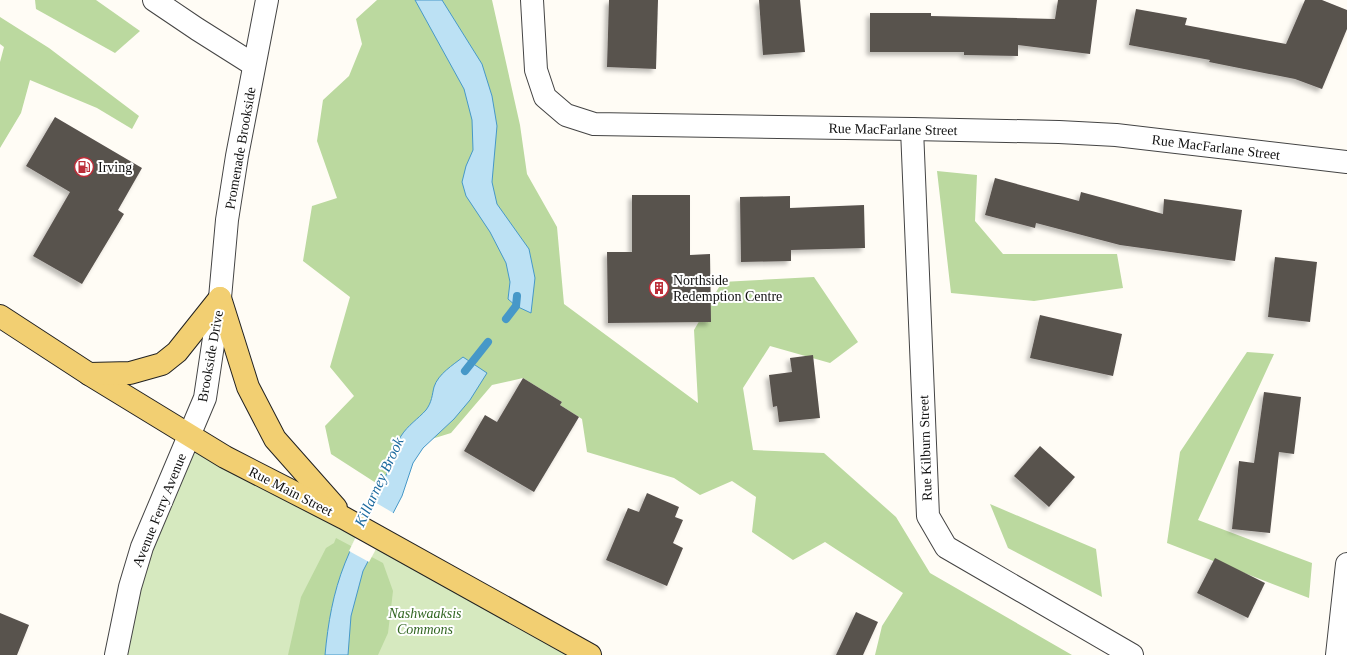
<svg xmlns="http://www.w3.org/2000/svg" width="1347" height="655" font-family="Georgia,serif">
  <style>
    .green { fill: #d6e9bf }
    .forest { fill: #bbd99f }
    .water { fill: #bce1f4; stroke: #4698c8 }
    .pier { fill: #fffcf5 }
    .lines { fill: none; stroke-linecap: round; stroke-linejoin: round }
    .stream { stroke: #4698c8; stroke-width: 8 }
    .building { fill: #59524e; filter: url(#shadow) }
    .minor-casing { stroke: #444; stroke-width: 24 }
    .major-casing { stroke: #222; stroke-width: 24 }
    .minor { stroke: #fff; stroke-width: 22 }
    .major { stroke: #f2cf72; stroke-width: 22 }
    .labels { text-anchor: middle; stroke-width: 4; stroke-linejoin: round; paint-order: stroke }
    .street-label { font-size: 14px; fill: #111; stroke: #fff }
    .poi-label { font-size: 14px; fill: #111; stroke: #fff; text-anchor: start }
    .park-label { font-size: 14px; font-style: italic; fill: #336723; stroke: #fff }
    .water-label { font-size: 15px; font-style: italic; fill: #1e6b9f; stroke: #fff }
  </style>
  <defs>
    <filter id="shadow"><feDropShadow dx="-3.5" dy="3.5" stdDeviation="2" flood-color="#0004"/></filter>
  </defs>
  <rect width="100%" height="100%" fill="#fffcf5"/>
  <path class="green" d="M 189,436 L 589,655 L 116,655 Z"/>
  <g class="forest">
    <path d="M 35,0 L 96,0 L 140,31 L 115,53 L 36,9 Z"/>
    <path d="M 377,0 L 492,0 L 520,125 L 527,174 L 557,227 L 564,304 L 698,403 L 694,330 L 722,282 L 814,277 L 858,342 L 830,363 L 770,346 L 743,388 L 753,450 L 824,453 L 896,517 L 930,573 L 1072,655 L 875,655 L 882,626 L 903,593 L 825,542 L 793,560 L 752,532 L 756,497 L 732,481 L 700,495 L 674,478 L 587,452 L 582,419 L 560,405 L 562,402 L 523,378 L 492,385 L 451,433 L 409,446 L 390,492 L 331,454 L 325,426 L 354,396 L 330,367 L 350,297 L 303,261 L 312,206 L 337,198 L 317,141 L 323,100 L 349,76 L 362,44 L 356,19 Z"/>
    <path d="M 0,17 L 49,48 L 139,116 L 132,129 L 97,108 L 30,80 L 21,113 L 0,148 L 0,62 L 4,47 L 0,44 Z"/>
    <path d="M 937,171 L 977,175 L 975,221 L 1003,254 L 1117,254 L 1123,288 L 1034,301 L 951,293 Z"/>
    <path d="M 1247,352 L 1274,354 L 1198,520 L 1312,563 L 1309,598 L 1167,543 L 1180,452 Z"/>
    <path d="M 990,504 L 1096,549 L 1102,597 L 1008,548 Z"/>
    <path d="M 336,538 L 383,563 L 393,591 L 388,633 L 378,655 L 288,655 L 301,597 L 326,548 L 334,543 Z"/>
  </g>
  <g class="water">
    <path d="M 415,0 L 442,0 L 482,64 L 492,96 L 497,126 L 492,182 L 497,204 L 529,249 L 535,278 L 531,313 L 516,306 L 508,299 L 510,282 L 506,263 L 490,232 L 466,196 L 462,182 L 466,166 L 473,150 L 472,120 L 464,89 Z"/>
    <path d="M 463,357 L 487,373 L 470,400 L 454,419 L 423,448 L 413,463 L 402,496 L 363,571 L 351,616 L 348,655 L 325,655 C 328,623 333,593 345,563 C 356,535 373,509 384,481 C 390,466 392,450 401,436 C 408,425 418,419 426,410 C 432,402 432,395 434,387 C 438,374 453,365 463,357 Z"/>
  </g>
  <path class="pier" d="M 373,501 L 395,514 L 369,562 L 349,551 Z"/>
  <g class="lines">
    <g class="stream">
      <path d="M 506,319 L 516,306 L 517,296"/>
      <path d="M 465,371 L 488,342"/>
    </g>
  </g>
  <g class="building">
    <path d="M 609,0 L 658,0 L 656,69 L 607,67 Z"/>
    <path d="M 759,0 L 800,0 L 805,52 L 763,55 Z"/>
    <path d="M 1058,0 L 1097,0 L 1090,54 L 1018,45 L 1018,56 L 964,55 L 964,52 L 870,52 L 870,13 L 931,13 L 931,16 L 1055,19 Z"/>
    <path d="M 1305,0 L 1322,0 L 1347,10 L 1347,29 L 1322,89 L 1295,79 L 1209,62 L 1210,60 L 1129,45 L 1136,9 L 1187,18 L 1185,25 L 1286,44 Z"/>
    <path d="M 55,117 L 142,168 L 118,210 L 124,214 L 82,284 L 33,256 L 70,192 L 26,166 Z"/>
    <path d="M 995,178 L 1079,201 L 1081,192 L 1163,214 L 1164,199 L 1242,210 L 1235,261 L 1120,245 L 1036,223 L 1035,228 L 985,215 Z"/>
    <path d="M 632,195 L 690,195 L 690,255 L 710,254 L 711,322 L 608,323 L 607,252 L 632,252 Z"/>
    <path d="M 790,196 L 790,208 L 864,205 L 865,248 L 791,250 L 791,261 L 741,262 L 740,197 Z"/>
    <path d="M 1275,257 L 1317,262 L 1310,322 L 1268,317 Z"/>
    <path d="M 1040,315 L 1122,334 L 1113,376 L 1030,358 Z"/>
    <path d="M 813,355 L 820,418 L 779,422 L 777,406 L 773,407 L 769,375 L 792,372 L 790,358 Z"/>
    <path d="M 523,378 L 562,402 L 560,405 L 579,417 L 534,492 L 464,451 L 485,415 L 497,422 Z"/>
    <path d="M 1264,392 L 1301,397 L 1294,454 L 1279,452 L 1270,533 L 1232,529 L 1239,461 L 1254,463 Z"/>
    <path d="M 1040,446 L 1075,477 L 1049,507 L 1014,476 Z"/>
    <path d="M 647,493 L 679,507 L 675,517 L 683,520 L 673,543 L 683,548 L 667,586 L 606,560 L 628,508 L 639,512 Z"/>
    <path d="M 1215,558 L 1265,583 L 1248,618 L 1197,593 Z"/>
    <path d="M 856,612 L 878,622 L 863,655 L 836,655 Z"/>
    <path d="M 0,613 L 29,625 L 17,655 L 0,655 Z"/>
  </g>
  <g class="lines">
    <g class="minor-casing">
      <g id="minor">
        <path d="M 154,0 L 197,29 L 254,65"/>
        <path d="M 532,0 L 536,70 L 545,97 L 566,115 L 594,124 L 912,129 L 1059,132 L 1116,135 L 1347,162"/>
        <path d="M 912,129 L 928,516 L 946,547 L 1132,655"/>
        <path d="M 116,655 L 130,587 L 142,547 L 205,398 L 220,298 L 227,220 L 237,156 L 267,0"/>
        <path d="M 1337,655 L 1347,564"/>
      </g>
    </g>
    <g class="major-casing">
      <g id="major">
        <path d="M 220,298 L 248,387 L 275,439 L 336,508"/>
        <path d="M 0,316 L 89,374 L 225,457 L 344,518 L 590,655"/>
        <path d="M 89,374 L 130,373 L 162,364 L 177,352 L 220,298"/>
      </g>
    </g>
    <use href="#minor" class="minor"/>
    <use href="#major" class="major"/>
  </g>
  <defs>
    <g id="fuel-ring" transform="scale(1)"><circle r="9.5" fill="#fff" stroke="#bc2e39" stroke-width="1.5"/><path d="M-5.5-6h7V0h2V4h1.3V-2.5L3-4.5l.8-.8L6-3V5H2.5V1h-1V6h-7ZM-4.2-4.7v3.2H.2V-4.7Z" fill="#bc2e39"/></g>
    <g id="building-ring" transform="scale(1)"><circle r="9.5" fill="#fff" stroke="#bc2e39" stroke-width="1.5"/><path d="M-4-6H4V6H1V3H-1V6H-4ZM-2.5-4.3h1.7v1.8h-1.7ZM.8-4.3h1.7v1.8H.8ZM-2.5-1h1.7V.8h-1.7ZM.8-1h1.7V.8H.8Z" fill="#bc2e39"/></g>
  </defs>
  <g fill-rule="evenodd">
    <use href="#fuel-ring" x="84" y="167"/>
    <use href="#building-ring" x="659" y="288"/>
  </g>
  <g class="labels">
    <g class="street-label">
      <text transform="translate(893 129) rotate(1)" y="5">Rue MacFarlane Street</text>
      <text transform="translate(1216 147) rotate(7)" y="5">Rue MacFarlane Street</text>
      <text transform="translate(240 148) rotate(-80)" y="5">Promenade Brookside</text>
      <text transform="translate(210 356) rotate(-80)" y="5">Brookside Drive</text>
      <text transform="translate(925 448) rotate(-92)" y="5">Rue Kilburn Street</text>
      <text transform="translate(291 491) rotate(27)" y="5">Rue Main Street</text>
      <text transform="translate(159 510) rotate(-68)" y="5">Avenue Ferry Avenue</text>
    </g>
    <g class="poi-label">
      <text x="98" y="172">Irving</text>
      <text x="673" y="285">Northside<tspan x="673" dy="16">Redemption Centre</tspan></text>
    </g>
    <g class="park-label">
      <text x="425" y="618">Nashwaaksis<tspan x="425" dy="16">Commons</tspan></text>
    </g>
    <g class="water-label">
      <text transform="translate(379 482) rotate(-65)" y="5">Killarney Brook</text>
    </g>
  </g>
</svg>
